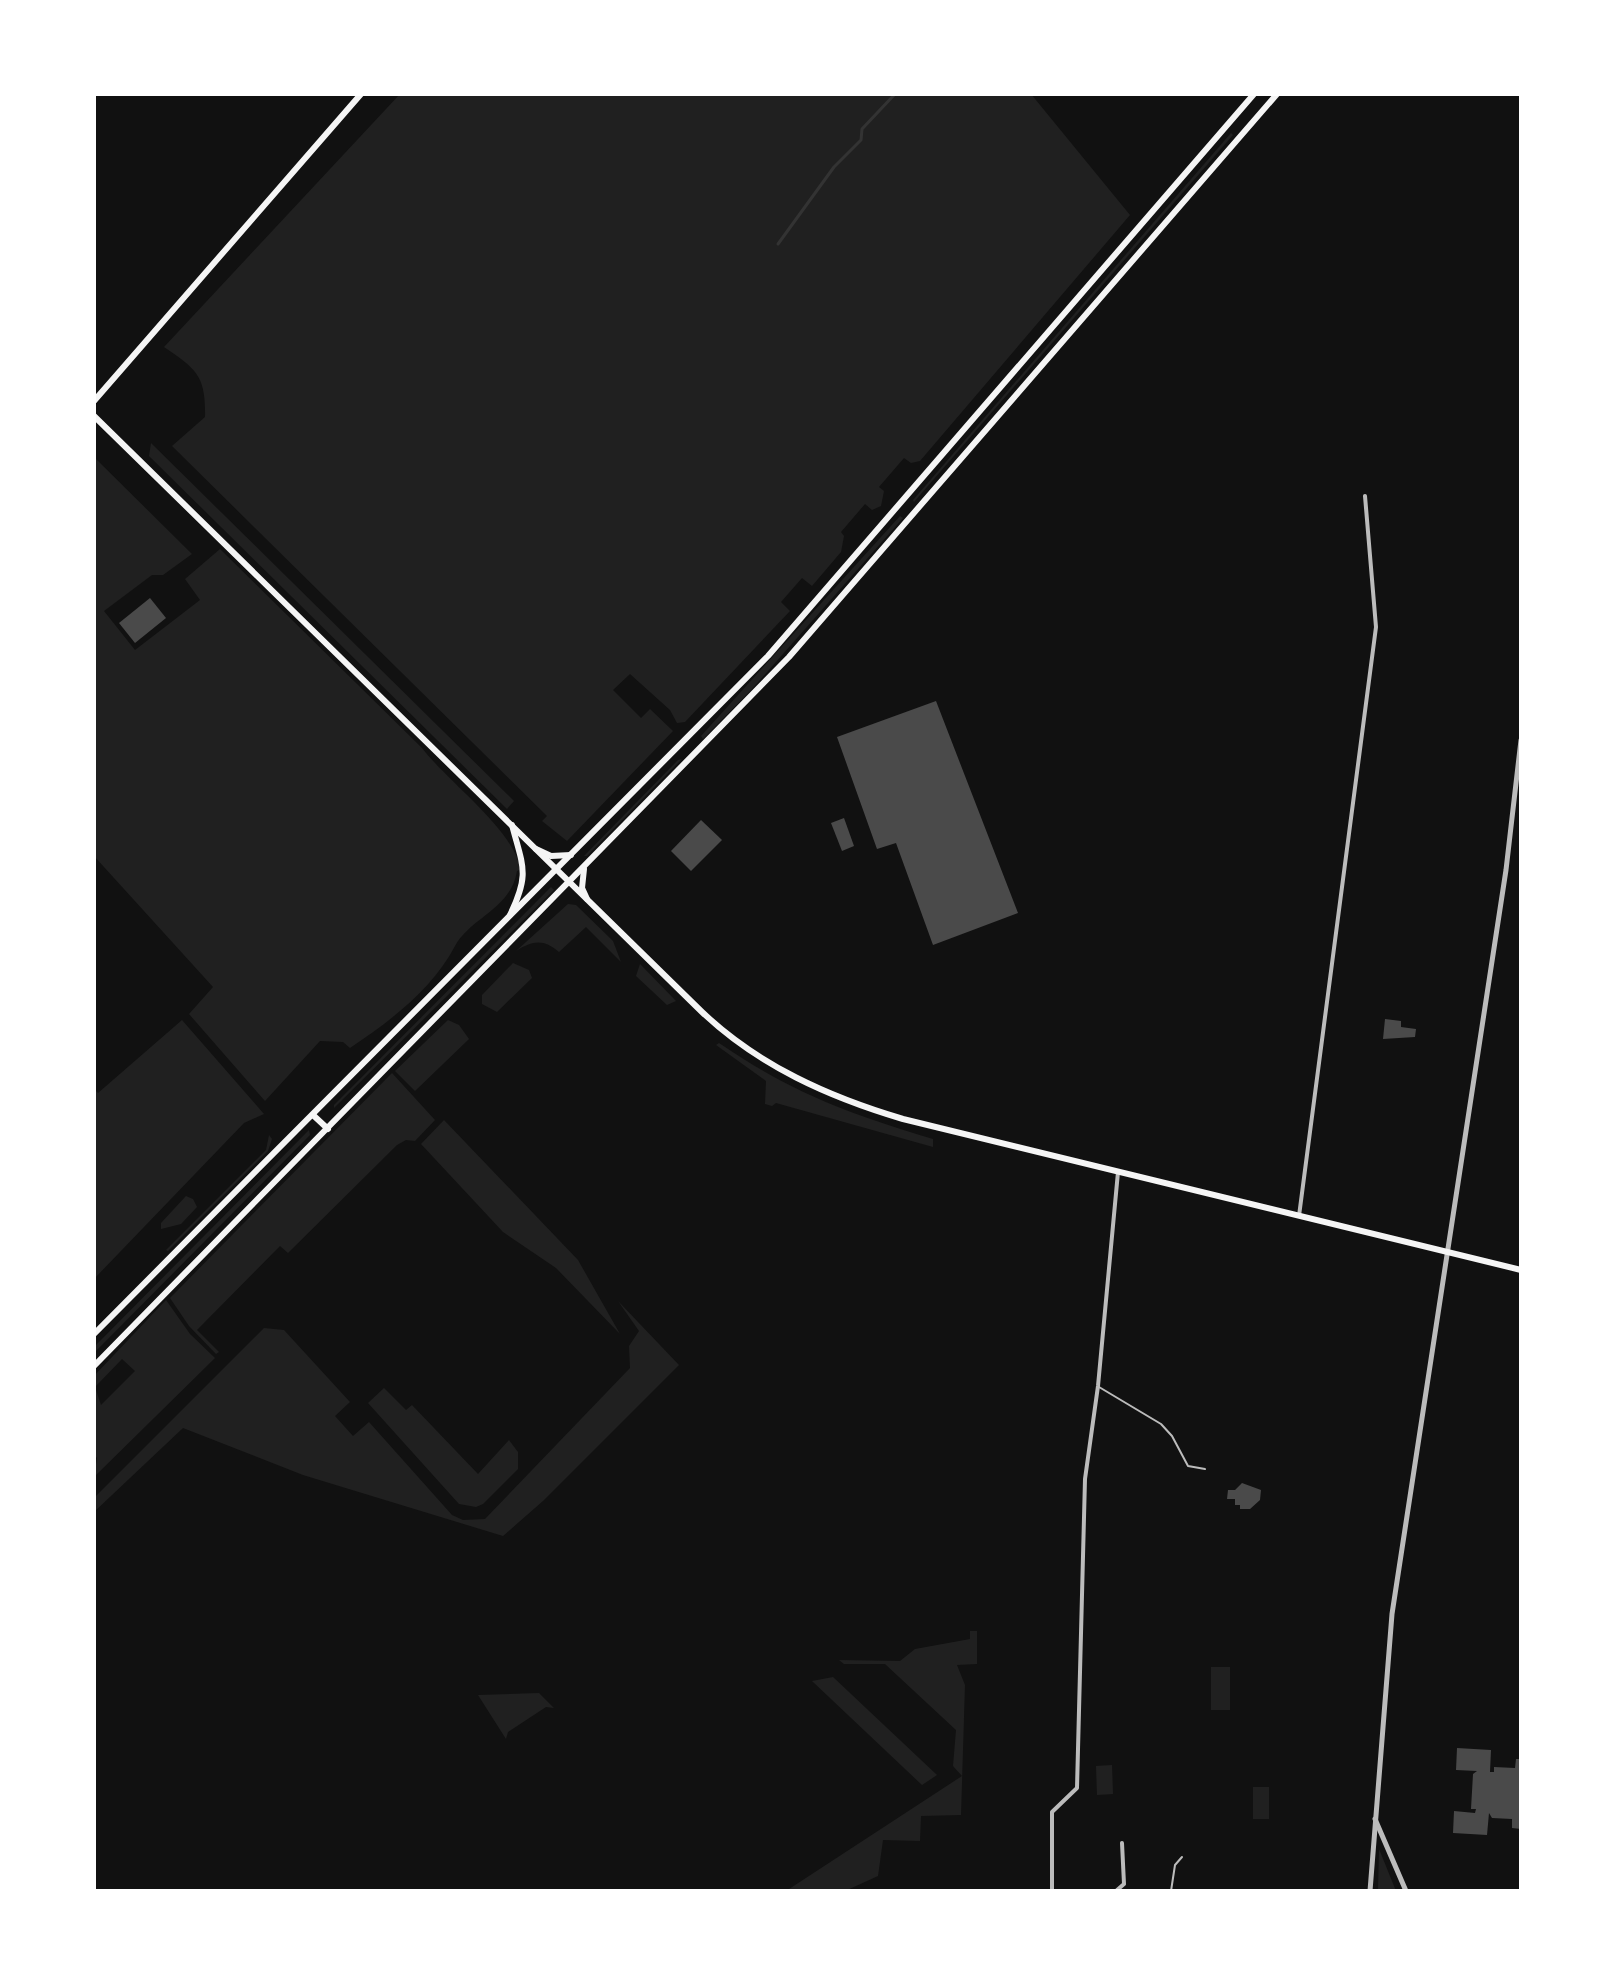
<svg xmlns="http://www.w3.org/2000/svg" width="1615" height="1985" font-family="Cabin,sans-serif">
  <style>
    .green { fill: #202020; fill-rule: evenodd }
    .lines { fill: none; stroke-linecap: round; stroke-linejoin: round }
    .stream { stroke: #333; stroke-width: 3 }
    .building { fill: #4a4a4a }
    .service { stroke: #bcbcbc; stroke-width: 2 }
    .minor { stroke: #bcbcbc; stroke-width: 4 }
    .tertiary { stroke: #bcbcbc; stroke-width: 5 }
    .secondary { stroke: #f5f5f5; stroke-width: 6 }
    .trunk { stroke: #f5f5f5; stroke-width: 6 }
  </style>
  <rect width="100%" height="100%" fill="#111"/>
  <g class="green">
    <path d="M 400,94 L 1031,94 L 1130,215 L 920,461 L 911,463 L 904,458 L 879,487 L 884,491 L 881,506 L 872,510 L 865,504 L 841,532 L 844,536 L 841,552 L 812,586 L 802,578 L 781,602 L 790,611 L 685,722 L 677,723 L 670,710 L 630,674 L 613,690 L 641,718 L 650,709 L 673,731 L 567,841 L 542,821 L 547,816 L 172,446 L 205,417 C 206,375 196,369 164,347 Z"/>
    <path d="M 1231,133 L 1233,135 L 914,502 L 913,500 Z"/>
    <path d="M 151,443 L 514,801 L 507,809 L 149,456 Z"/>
    <path d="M 94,457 L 192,554 L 163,575 L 152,575 L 104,611 L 135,650 L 200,600 L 185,579 L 220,549 L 422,748 C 451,785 511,827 521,869 L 517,871 C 511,909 471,917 455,946 C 433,988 392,1020 350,1048 L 343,1042 L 320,1041 L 265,1101 L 189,1014 L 213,987 L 94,856 Z"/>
    <path d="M 900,516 L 903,518 L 752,689 L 703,739 L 701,736 Z"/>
    <path d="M 682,759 L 587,856 L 584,856 L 678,760 Z"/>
    <path d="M 551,887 L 554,890 L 334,1108 L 334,1105 Z"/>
    <path d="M 568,904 L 576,905 L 613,941 L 621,962 L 586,927 L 559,952 C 544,939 533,940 516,951 Z"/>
    <path d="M 513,963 L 529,970 L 532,978 L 497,1012 L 482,1004 L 482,995 Z"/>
    <path d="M 640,964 L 676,1001 L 667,1005 L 636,976 Z"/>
    <path d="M 182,1020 L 264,1114 L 244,1123 L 94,1279 L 94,1089 L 98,1093 Z"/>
    <path d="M 448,1020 L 459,1025 L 469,1039 L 415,1091 L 395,1071 Z"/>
    <path d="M 719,1043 C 794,1094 848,1113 933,1139 L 933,1147 L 776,1103 L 772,1106 L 765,1104 L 766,1081 L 716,1045 Z"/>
    <path d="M 392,1073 L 435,1120 L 415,1141 L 406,1140 L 397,1145 L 288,1253 L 280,1246 L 197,1330 L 219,1352 L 216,1354 L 189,1326 L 170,1298 Z"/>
    <path d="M 444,1120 L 578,1260 L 620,1334 L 556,1268 L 503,1232 L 421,1144 Z"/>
    <path d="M 309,1130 L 310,1135 L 94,1353 L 94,1347 Z"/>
    <path d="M 269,1135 L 272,1139 L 268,1151 L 168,1251 L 166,1250 L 266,1150 Z"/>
    <path d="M 186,1196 L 193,1199 L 197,1207 L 181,1224 L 161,1229 L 161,1223 Z"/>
    <path d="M 166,1300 L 190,1334 L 215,1358 L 94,1477 L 97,1458 L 94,1454 L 94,1376 ZM 122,1359 L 135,1371 L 101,1405 L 95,1387 Z"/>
    <path d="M 618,1301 L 679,1365 L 543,1501 L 503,1536 L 303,1475 L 183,1428 L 94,1512 L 94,1498 L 264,1328 L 284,1330 L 350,1402 L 335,1416 L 353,1436 L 369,1422 L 452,1515 L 463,1520 L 485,1519 L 630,1368 L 629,1346 L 639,1331 Z"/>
    <path d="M 384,1388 L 406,1410 L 412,1405 L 478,1474 L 509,1440 L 518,1452 L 518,1469 L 483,1504 L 476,1507 L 459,1504 L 368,1403 Z"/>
    <path d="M 970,1631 L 977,1631 L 977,1664 L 957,1665 L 965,1685 L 961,1815 L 921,1816 L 920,1841 L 883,1840 L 878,1876 L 845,1891 L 786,1891 L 962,1776 L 953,1766 L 956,1730 L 885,1664 L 844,1664 L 839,1660 L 900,1661 L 915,1649 L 970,1639 Z"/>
    <rect x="1211" y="1667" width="19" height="43"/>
    <path d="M 833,1677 L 937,1775 L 922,1785 L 812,1681 Z"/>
    <path d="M 539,1693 L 554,1708 L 546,1707 L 508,1732 L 506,1739 L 478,1695 Z"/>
    <path d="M 1112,1765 L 1113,1794 L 1097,1795 L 1096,1766 Z"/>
    <rect x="1253" y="1787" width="16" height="32"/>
    <path d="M 1379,1849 L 1396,1891 L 1378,1891 Z"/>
  </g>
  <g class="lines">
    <path class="stream" d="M 778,244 L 834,167 L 861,140 L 862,129 L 895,94"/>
  </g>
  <g class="building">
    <path d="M 150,598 L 166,618 L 135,643 L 119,623 Z"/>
    <path d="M 936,701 L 1018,913 L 933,945 L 896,843 L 877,849 L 837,737 Z"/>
    <path d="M 844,818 L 854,846 L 842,851 L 831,823 Z"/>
    <path d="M 701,820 L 722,840 L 691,871 L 671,851 Z"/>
    <path d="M 1385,1019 L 1401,1021 L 1401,1027 L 1416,1029 L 1415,1037 L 1383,1039 Z"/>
    <path d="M 1242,1483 L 1261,1490 L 1260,1500 L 1250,1509 L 1240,1509 L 1240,1505 L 1235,1505 L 1235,1499 L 1227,1499 L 1228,1490 L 1235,1490 Z"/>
    <path d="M 1457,1748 L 1491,1750 L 1490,1772 L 1494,1772 L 1494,1767 L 1515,1768 L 1516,1759 L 1521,1759 L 1521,1829 L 1512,1828 L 1512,1819 L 1492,1818 L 1489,1813 L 1487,1835 L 1453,1833 L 1454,1811 L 1475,1813 L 1476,1809 L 1471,1809 L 1473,1774 L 1477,1771 L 1456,1770 Z"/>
  </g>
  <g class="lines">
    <g class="service">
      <path d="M 1099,1387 L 1161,1424 L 1172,1436 L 1188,1466 L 1205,1469"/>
      <path d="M 1171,1891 L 1175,1865 L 1182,1857"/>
    </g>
    <g class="minor">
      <path d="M 1299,1216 L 1376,627 L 1365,496"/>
      <path d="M 1052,1891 L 1052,1812 L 1077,1788 L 1085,1479 L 1098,1386 L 1118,1172"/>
      <path d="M 1116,1891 L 1124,1884 L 1122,1843"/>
    </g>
    <g class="tertiary">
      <path d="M 1375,1819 L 1406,1891"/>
      <path d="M 1370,1891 L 1392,1614 L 1506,870 L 1521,740"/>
    </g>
    <g class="secondary">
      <path d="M 94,401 L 361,94"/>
      <path d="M 94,416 L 702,1012 C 759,1066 829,1097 903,1119 L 1521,1270"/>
    </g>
    <g class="trunk">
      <path d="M 536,849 L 551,856 L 571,855"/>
      <path d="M 584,869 L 582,888 L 587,899"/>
      <path d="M 510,915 C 530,874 523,867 512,825"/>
      <path d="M 313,1115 L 328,1129"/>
      <path d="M 94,1334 L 768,656 L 1254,94"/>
      <path d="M 94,1366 L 789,657 L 1277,94"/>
    </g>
  </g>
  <rect width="1615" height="1985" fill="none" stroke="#ffffff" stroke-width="192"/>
</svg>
